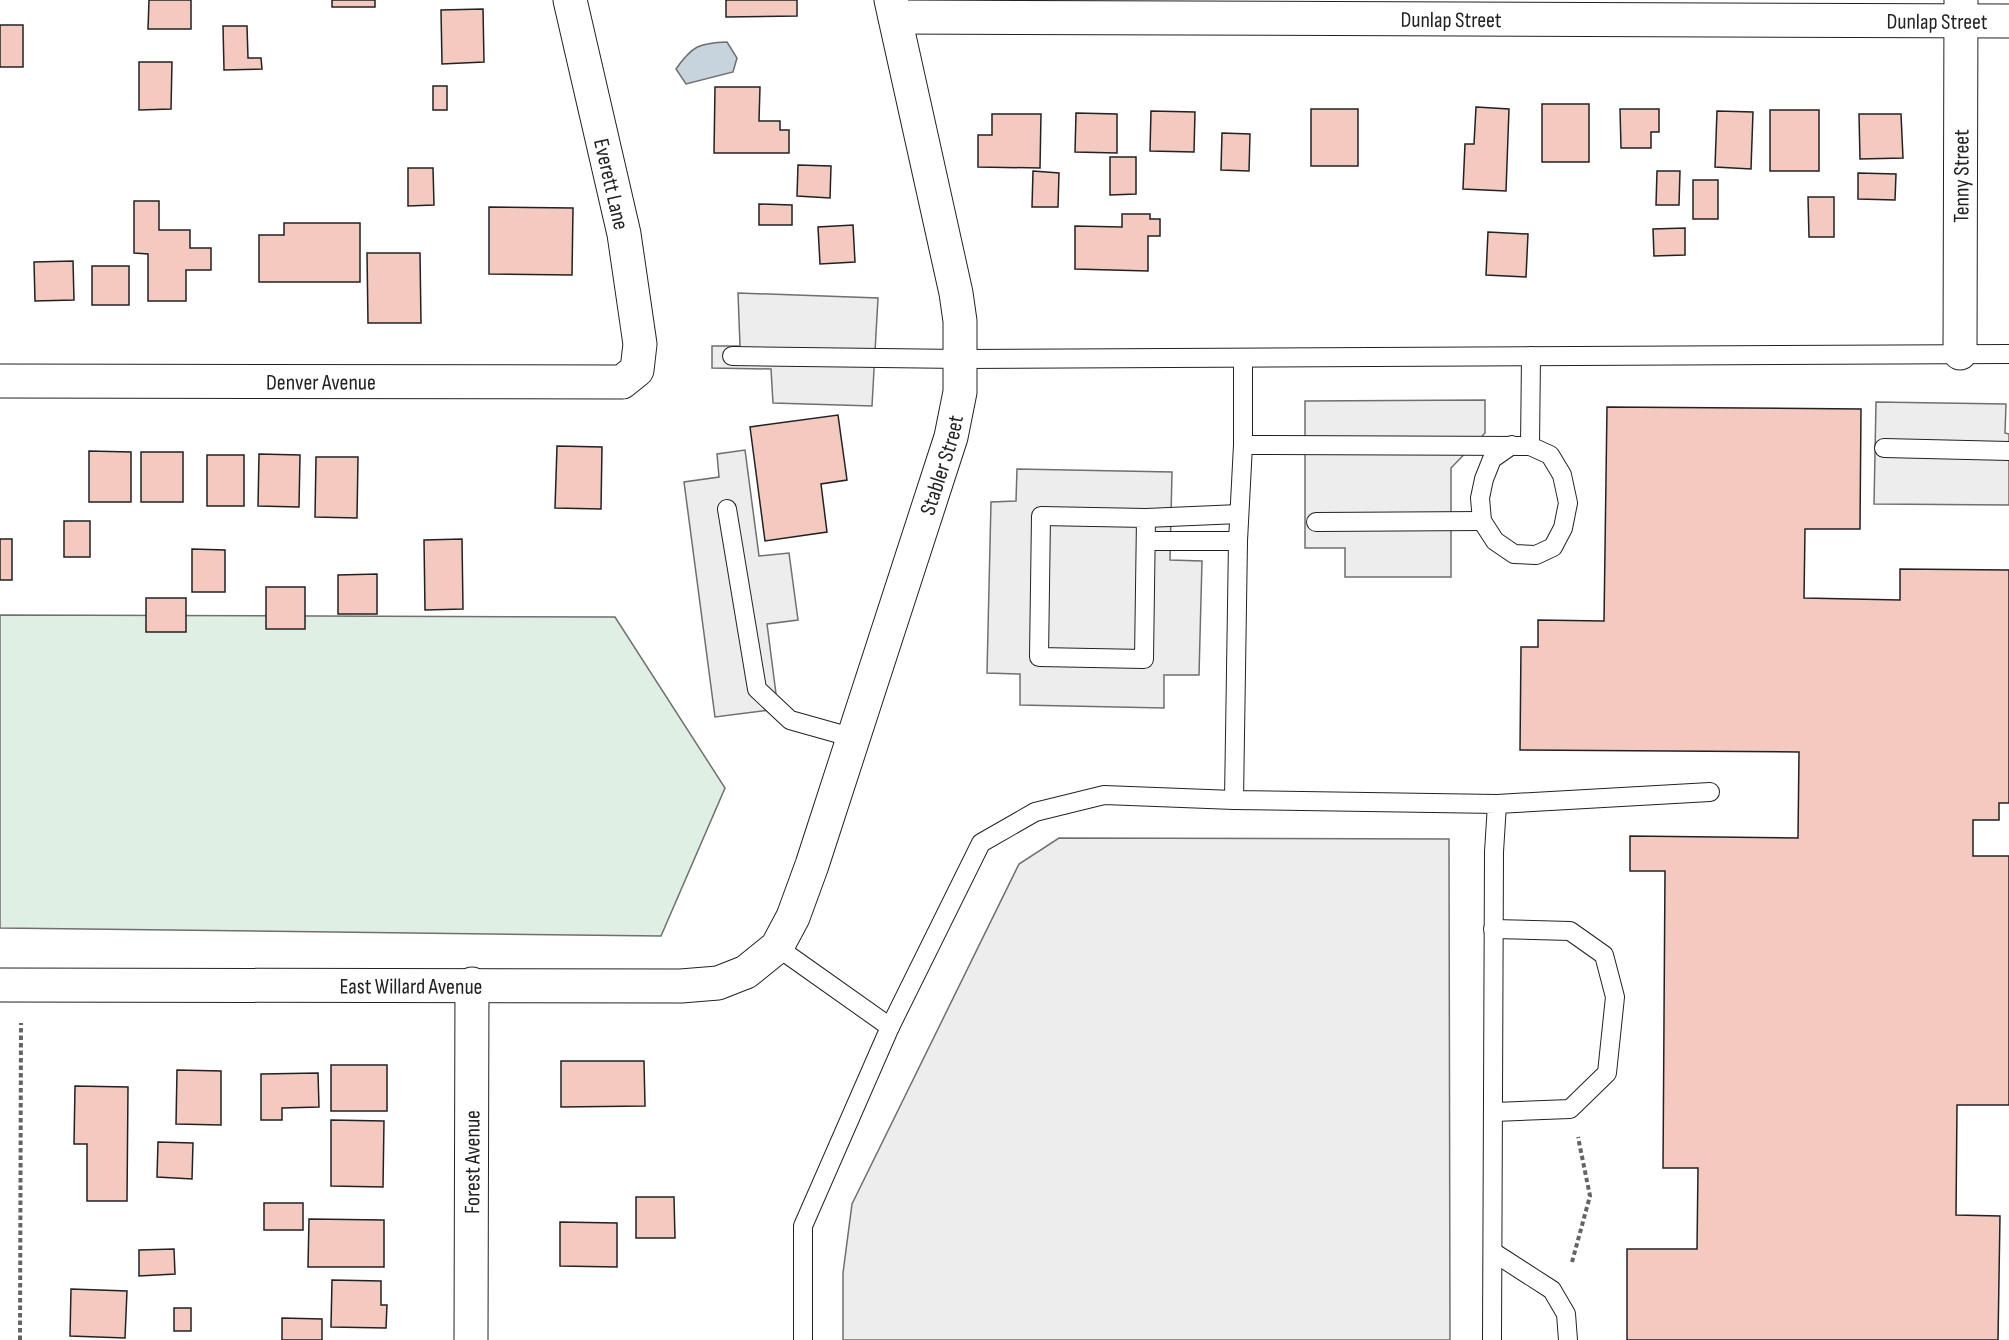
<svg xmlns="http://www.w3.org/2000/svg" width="2009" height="1340" font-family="'Sofia Sans Condensed',sans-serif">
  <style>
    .green { fill: #e0efe3; stroke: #6f6f6f; stroke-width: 1.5 }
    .parking { fill: #ededed; stroke: #6f6f6f; stroke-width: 1.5 }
    .water { fill: #c7d3dd; stroke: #6f6f6f; stroke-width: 1.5 }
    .building { fill: #f3c9c0; stroke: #222; stroke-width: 1.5 }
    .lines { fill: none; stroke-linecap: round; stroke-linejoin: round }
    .service-casing { stroke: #222; stroke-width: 20 }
    .minor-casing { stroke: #222; stroke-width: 35 }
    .path { stroke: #646464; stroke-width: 4; stroke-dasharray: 4.5 3; stroke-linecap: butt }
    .service { stroke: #fff; stroke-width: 18 }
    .minor { stroke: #fff; stroke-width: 33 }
    .labels { text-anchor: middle; stroke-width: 4.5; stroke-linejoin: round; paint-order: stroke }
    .street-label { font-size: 22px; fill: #222; stroke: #fff }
  </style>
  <rect width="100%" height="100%" fill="#fff"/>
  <path class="green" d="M 0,615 L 615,617 L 725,788 L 661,936 L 0,928 Z"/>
  <g class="parking">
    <path d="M 738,293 L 878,298 L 872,406 L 773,403 L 771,369 L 712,368 L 712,346 L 740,346 Z"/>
    <path d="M 1485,400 L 1485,433 L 1451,468 L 1451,577 L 1345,577 L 1345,548 L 1305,548 L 1305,401 Z"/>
    <path d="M 1876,402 L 2006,404 L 2005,433 L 2009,434 L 2009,505 L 1874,504 Z"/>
    <path d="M 745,450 L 759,556 L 789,553 L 798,620 L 767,624 L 778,709 L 715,717 L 684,482 L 719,477 L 717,454 Z"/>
    <path d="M 1017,469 L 1172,472 L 1170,560 L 1202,561 L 1199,675 L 1164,675 L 1164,708 L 1020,705 L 1020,674 L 987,673 L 991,502 L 1016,501 Z"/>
    <path d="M 1059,838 L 1449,839 L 1450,1340 L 843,1340 L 843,1273 L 852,1204 L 1019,864 Z"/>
  </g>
  <path class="water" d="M 727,42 L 737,58 L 733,72 L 686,84 L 676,69 C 692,46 699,43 727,42 Z"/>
  <g class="building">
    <path d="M 149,0 L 191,0 L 191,29 L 148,29 Z"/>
    <rect x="332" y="0" width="43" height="7"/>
    <path d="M 726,0 L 797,0 L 797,16 L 726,17 Z"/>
    <path d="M 483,9 L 484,62 L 442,64 L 441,10 Z"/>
    <rect x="0" y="25" width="23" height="42"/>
    <path d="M 223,26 L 247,26 L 248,58 L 261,58 L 262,69 L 224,70 Z"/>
    <path d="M 139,62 L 172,62 L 171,109 L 139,110 Z"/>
    <rect x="433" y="86" width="14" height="24"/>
    <path d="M 715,87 L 760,87 L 759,121 L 780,121 L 780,130 L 789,130 L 789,153 L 714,153 Z"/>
    <rect x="1542" y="104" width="47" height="58"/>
    <path d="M 1476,107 L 1509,109 L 1506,191 L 1463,189 L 1465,144 L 1474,144 Z"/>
    <rect x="1311" y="109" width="47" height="57"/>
    <path d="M 1620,109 L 1659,109 L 1659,132 L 1651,132 L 1651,148 L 1621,148 Z"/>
    <rect x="1770" y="110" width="49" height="61"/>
    <path d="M 1151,111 L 1195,112 L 1194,152 L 1150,151 Z"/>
    <path d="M 1717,111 L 1753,112 L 1751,169 L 1715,167 Z"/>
    <path d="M 1076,113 L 1117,114 L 1117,153 L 1075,152 Z"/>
    <path d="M 992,114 L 1041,114 L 1040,168 L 978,167 L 978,135 L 992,135 Z"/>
    <path d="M 1859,114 L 1901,114 L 1903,158 L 1860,159 Z"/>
    <path d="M 1222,133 L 1250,134 L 1249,171 L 1221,170 Z"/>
    <path d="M 1110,157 L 1136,157 L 1136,194 L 1110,195 Z"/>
    <path d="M 798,165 L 831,166 L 830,198 L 797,196 Z"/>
    <path d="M 408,168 L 433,168 L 434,205 L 408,206 Z"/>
    <path d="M 1033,171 L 1059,173 L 1058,207 L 1032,207 Z"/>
    <path d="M 1657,171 L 1680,171 L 1679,205 L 1656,205 Z"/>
    <path d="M 1858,173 L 1896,174 L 1895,200 L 1858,199 Z"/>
    <rect x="1693" y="180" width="25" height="39"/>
    <path d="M 1808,197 L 1834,197 L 1834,237 L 1809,237 Z"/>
    <path d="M 134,201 L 159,201 L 159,230 L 190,230 L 190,248 L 211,248 L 211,270 L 186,270 L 186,301 L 148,301 L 148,254 L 134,253 Z"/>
    <path d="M 759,204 L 792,205 L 792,225 L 759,225 Z"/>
    <path d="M 489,207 L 573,208 L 572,275 L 489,274 Z"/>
    <path d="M 1122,214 L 1150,214 L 1150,219 L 1160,219 L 1160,236 L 1148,236 L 1148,271 L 1075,269 L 1075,226 L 1122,227 Z"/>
    <path d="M 284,223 L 360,223 L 360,282 L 259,282 L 259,235 L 284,235 Z"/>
    <path d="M 853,225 L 855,262 L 820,264 L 818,227 Z"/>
    <path d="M 1685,228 L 1685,255 L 1654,256 L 1653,229 Z"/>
    <path d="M 1488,232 L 1528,234 L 1526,277 L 1486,275 Z"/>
    <path d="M 367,253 L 420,253 L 421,323 L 368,323 Z"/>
    <path d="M 73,261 L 74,300 L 35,301 L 34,262 Z"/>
    <rect x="92" y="266" width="37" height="39"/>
    <path d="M 1607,407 L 1861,409 L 1860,529 L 1805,529 L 1804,598 L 1900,600 L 1900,569 L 2009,570 L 2009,803 L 1999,803 L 1999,820 L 1973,820 L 1973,856 L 2009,856 L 2009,1105 L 1957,1105 L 1956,1215 L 2000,1216 L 1998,1340 L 1627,1340 L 1627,1249 L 1697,1249 L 1698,1168 L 1663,1168 L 1665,871 L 1630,871 L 1630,836 L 1798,838 L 1799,752 L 1520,750 L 1521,647 L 1538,647 L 1538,620 L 1604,621 Z"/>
    <path d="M 838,415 L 847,480 L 821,484 L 827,532 L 765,541 L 750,427 Z"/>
    <path d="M 557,446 L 602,447 L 601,509 L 555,508 Z"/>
    <path d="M 89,451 L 131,452 L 131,502 L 89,502 Z"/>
    <rect x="141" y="452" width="42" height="50"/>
    <path d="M 259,454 L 300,455 L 299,507 L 258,506 Z"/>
    <rect x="207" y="455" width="37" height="51"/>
    <path d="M 316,457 L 358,457 L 357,518 L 315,517 Z"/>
    <rect x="64" y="521" width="26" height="36"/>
    <rect x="0" y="539" width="12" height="41"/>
    <path d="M 462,539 L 463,609 L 425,610 L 424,540 Z"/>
    <path d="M 192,549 L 225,550 L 225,592 L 192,592 Z"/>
    <path d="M 377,574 L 377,614 L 338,614 L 338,575 Z"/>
    <rect x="266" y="587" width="39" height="42"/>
    <rect x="146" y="598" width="40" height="34"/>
    <path d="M 561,1061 L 644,1061 L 645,1106 L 561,1107 Z"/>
    <rect x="331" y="1065" width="56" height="46"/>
    <path d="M 177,1070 L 221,1071 L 221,1125 L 176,1124 Z"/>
    <path d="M 318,1073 L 319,1107 L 282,1108 L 282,1120 L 261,1120 L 261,1074 Z"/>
    <path d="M 75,1086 L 128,1087 L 127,1201 L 87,1201 L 87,1144 L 74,1144 Z"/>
    <path d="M 331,1120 L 384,1121 L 383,1187 L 331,1186 Z"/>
    <path d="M 158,1142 L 193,1143 L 192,1179 L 157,1177 Z"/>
    <path d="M 636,1197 L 674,1197 L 675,1238 L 636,1238 Z"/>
    <rect x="264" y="1203" width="39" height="27"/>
    <path d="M 309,1219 L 384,1220 L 384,1267 L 308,1267 Z"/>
    <path d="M 560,1222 L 617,1223 L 617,1267 L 560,1266 Z"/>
    <path d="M 174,1249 L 175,1274 L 139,1276 L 139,1250 Z"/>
    <path d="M 332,1280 L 381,1281 L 381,1305 L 387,1305 L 386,1328 L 331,1327 Z"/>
    <path d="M 71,1289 L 127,1291 L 125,1338 L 70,1336 Z"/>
    <rect x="174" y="1308" width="17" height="23"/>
    <path d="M 282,1318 L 322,1319 L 322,1340 L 282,1340 Z"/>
  </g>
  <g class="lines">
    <g class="service-casing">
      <g id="service">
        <path d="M 732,356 L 960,359 L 2009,354"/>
        <path d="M 1243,445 L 1530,446 L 1531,356"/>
        <path d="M 1512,445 L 1492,459 L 1484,479 L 1480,498 L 1482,521 L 1495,541 L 1514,554 L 1536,555 L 1553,547 L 1563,528 L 1568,503 L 1562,475 L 1550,455 L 1530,446"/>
        <path d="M 1884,448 L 2009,451"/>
        <path d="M 727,509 L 757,689 L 790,720 L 854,738"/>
        <path d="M 1041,516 L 1146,518 L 1144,659 L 1039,657 Z"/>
        <path d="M 1146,518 L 1239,514"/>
        <path d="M 1316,522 L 1482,521"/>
        <path d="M 1146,541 L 1238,541"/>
        <path d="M 1234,800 L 1238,541 L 1243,445 L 1243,358"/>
        <path d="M 1497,804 L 1710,792"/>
        <path d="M 1493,929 L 1570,931 L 1604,955 L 1615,997 L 1607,1073 L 1570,1109 L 1494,1112"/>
        <path d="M 777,947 L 890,1027 L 803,1226 L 803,1340"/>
        <path d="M 890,1027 L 981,843 L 1035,812 L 1104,795 L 1234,800 L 1497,804 L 1494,852 L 1492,1340"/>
        <path d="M 1493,1252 L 1552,1290 L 1566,1314 L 1568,1340"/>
      </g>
    </g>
    <g class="minor-casing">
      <g id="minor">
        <path id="s1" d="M 895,17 L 2009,21"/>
        <path id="s2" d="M 1960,353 L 1961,0"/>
        <path id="s3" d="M 0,381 L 622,382 L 637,370 L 640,344 L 624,234 L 570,0"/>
        <path id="s4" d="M 0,985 L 681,986 L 718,983 L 746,972 L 777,947 L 793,917 L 812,865 L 951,437 L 960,392 L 960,321 L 956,293 L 891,0"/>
        <path id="s5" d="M 471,1340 L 472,984"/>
      </g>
    </g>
    <g class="path">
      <path d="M 1572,1262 L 1590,1196 L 1578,1137"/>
      <path d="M 20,1340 L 21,1023"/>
    </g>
    <use href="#service" class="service"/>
    <use href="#minor" class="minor"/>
  </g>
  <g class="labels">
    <g class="street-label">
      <text dy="8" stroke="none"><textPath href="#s1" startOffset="556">Dunlap Street</textPath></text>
      <text dy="8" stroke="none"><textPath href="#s1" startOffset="1042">Dunlap Street</textPath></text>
      <text dy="8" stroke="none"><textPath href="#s2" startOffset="177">Tenny Street</textPath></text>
      <text transform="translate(612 184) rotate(77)" y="8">Everett Lane</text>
      <text dy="8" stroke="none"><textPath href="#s3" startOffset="321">Denver Avenue</textPath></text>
      <text dy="8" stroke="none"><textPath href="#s4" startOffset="1298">Stabler Street</textPath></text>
      <text dy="8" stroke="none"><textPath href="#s4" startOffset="411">East Willard Avenue</textPath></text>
      <text dy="8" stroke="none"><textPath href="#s5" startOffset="178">Forest Avenue</textPath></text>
    </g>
  </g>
</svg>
